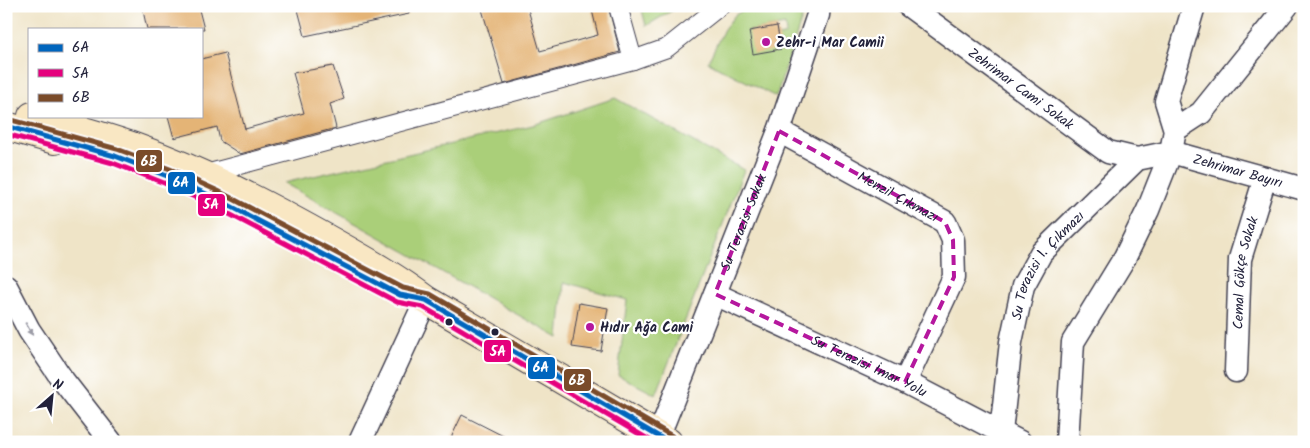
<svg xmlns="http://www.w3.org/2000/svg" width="1310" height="448" font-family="Kalam,sans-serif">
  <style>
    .green { fill: #aacf79; stroke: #66785a; fill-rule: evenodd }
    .building { fill: #e4b476 }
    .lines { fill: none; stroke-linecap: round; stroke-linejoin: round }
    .pedestrian-casing { stroke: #413f50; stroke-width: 20 }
    .minor-casing { stroke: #413f50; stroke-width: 25 }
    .secondary-casing { stroke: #413f50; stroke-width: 30 }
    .pedestrian { stroke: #fff; stroke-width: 18 }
    .minor { stroke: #fff; stroke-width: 22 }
    .secondary { stroke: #f9e7c3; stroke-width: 28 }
    .bus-1-casing { stroke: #fff; stroke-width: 9 }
    .bus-2-casing { stroke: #fff; stroke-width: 9 }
    .bus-3-casing { stroke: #fff; stroke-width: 9 }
    .bus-1 { stroke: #0065bd; stroke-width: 5 }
    .bus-2 { stroke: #e5007d; stroke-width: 5 }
    .bus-3 { stroke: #7a4b2a; stroke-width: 5 }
    .oneway { fill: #9c9ca7 }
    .marked { fill: none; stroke: #b5179e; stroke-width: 4; stroke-dasharray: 10 6; stroke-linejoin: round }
    .poi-dot { fill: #b5179e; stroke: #fff; stroke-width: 2 }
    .bus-dot { fill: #22223b; stroke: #fff; stroke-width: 2 }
    .labels { text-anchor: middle; stroke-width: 4.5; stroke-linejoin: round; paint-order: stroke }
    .poi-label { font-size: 14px; font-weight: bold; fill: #22223b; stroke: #fff; text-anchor: start }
    .street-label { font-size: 14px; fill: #22223b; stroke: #fff }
    .line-badge { stroke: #fff; stroke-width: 2 }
    .badge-label { font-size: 14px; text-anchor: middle; font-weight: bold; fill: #fff }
  </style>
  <rect width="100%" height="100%" fill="#fff"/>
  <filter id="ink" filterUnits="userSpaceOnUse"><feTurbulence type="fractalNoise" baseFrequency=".02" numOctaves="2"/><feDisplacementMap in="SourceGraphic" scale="10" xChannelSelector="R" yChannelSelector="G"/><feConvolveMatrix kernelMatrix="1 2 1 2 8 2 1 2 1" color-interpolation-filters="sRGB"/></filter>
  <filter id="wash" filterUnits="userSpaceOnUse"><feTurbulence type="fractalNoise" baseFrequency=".0096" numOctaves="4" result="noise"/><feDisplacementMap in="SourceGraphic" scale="20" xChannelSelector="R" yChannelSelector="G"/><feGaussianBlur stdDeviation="1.12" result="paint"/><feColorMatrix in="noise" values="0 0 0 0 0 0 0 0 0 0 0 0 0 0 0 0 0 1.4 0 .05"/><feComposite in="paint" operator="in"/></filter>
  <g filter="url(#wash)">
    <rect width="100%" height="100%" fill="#efe4c7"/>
    <g class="green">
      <path d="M 641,6 L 680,6 L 646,26 Z"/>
      <path d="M 751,6 L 806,6 L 776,97 L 708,62 L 724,29 L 735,15 ZM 785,25 L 786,34 L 779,36 L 749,31 Z"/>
      <path d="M 615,98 L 744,170 L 656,395 L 618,375 L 627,300 L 564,282 L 559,338 L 284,183 L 533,125 Z"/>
    </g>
    <g id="blocks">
      <g class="building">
        <path d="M 142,6 L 198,6 L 204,29 L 147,29 Z"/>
        <path d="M 297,6 L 408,6 L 409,14 L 305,36 Z"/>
        <path d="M 481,6 L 527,6 L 540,51 L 598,35 L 591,6 L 608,6 L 620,52 L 504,84 Z"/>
        <path d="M 777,26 L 781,49 L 753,54 L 749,31 Z"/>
        <path d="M 225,53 L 245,129 L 304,113 L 293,73 L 333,66 L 344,99 L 330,104 L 336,128 L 240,154 L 220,141 L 217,127 L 174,138 L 168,116 L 201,116 L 201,59 Z"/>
        <path d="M 579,303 L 608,308 L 601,351 L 572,347 Z"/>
        <path d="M 462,415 L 515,442 L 449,442 Z"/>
      </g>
    </g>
  </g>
  <g filter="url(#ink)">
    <use href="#blocks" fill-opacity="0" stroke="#413f50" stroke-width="1"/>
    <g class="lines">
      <g class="pedestrian-casing">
        <g id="pedestrian">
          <path d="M 618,6 L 633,60"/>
          <path d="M 202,175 L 633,60 L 667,48 L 720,6"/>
        </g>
      </g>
      <g class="minor-casing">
        <g id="minor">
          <path id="s1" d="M 909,6 L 1108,152 L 1137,159"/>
          <path d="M 1175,130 L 1201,113 L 1287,6"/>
          <path id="s2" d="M 779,131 L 945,222 L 953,240 L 954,277 L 905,382"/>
          <path d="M 6,286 L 29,330 L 62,379 L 111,442"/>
          <path id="s3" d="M 715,294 L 905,382 L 1020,442"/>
          <path id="s4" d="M 1236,371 L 1240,259 L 1265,178"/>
          <path id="s5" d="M 1001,432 L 1011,342 L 1023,286 L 1041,253 L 1137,159 L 1171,152 L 1304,189"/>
          <path id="s6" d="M 659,435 L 779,131 L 818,15 L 819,6"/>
          <path d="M 360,442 L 426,300"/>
          <path d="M 1067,442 L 1073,342 L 1125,257 L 1148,210 L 1171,152 L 1175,130 L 1166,101 L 1194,6"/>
        </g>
      </g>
      <g class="secondary-casing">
        <g id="secondary">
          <path d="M 32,116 C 65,126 100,135 134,147 C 202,171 269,206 333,242 C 365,260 397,278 426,300 L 668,442"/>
          <path d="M 6,126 L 55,140"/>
        </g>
      </g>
      <use href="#pedestrian" class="pedestrian"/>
      <use href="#minor" class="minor"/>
      <use href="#secondary" class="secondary"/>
      <g class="bus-1-casing">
        <path id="bus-1" d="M 6,126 L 115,156 L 167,176 L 215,198 L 400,295 L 426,300 L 668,442"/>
      </g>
      <g class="bus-2-casing">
        <path id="bus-2" d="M 6,134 L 113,163 L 164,183 L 212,205 L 397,302 L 423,307 L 653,442"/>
      </g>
      <g class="bus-3-casing">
        <path id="bus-3" d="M 8,119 L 117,149 L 170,169 L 218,191 L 403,288 L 430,294 L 672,436"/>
      </g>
      <use href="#bus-1" class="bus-1"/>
      <use href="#bus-2" class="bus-2"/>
      <use href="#bus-3" class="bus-3"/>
    </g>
    <defs><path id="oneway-solid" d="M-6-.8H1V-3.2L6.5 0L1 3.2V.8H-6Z" transform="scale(1.25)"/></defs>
    <use class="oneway" href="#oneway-solid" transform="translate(29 329) rotate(60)"/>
  </g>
  <path class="marked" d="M 779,131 L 945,222 L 953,240 L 954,277 L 905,382 L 715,294 Z"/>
  <g class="poi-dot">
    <circle cx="766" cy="42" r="5"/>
    <circle cx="590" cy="327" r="5"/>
  </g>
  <g class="bus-dot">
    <circle cx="449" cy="322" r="4.5"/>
    <circle cx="495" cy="332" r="4.5"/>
  </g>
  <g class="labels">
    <g class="poi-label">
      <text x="776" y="47">Zehr-i Mar Camii</text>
      <text x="600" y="332">Hıdır Ağa Cami</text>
    </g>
    <g class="street-label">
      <text dy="5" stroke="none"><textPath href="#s1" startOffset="139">Zehrimar Cami Sokak</textPath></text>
      <text dy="5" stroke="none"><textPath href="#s5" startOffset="424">Zehrimar Bayırı</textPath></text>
      <text dy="5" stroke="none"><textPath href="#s2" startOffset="136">Menzil Çıkmazı</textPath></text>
      <text dy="5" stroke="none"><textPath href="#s6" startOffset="229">Su Terazisi Sokak</textPath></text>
      <text dy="5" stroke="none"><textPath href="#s5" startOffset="178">Su Terazisi 1. Çıkmazı</textPath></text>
      <text dy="5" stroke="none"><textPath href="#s4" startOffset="99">Cemal Gökçe Sokak</textPath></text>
      <text dy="5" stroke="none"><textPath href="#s3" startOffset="170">Su Terazisi İmar Yolu</textPath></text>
    </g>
  </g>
  <g class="line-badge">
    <rect x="135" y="149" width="28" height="24" rx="5" fill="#7a4b2a"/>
    <rect x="167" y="171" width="29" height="24" rx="5" fill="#0065bd"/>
    <rect x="197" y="193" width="29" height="24" rx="5" fill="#e5007d"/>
    <rect x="483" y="339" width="29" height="24" rx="5" fill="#e5007d"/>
    <rect x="527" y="356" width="29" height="24" rx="5" fill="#0065bd"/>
    <rect x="563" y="368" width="29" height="24" rx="5" fill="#7a4b2a"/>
  </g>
  <g class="badge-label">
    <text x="149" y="166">6B</text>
    <text x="181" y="187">6A</text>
    <text x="211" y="209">5A</text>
    <text x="498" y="356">5A</text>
    <text x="541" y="372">6A</text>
    <text x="577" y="385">6B</text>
  </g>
  <rect width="1310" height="448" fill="none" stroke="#fff" stroke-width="25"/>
  <rect x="28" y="28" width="175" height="90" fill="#ffffff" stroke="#a7a7b1"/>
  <rect x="38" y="44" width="25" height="8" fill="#0065bd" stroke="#a7a7b1"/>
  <text x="72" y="52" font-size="15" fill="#22223b">6A</text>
  <rect x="38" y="69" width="25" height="8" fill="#e5007d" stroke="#a7a7b1"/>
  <text x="72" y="78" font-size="15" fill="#22223b">5A</text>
  <rect x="38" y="94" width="25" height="8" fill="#7a4b2a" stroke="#a7a7b1"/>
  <text x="72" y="102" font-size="15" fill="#22223b">6B</text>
  <g transform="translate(52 396) rotate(27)" stroke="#ffffff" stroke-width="4" paint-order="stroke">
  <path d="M0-4L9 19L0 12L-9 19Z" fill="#22223b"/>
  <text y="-8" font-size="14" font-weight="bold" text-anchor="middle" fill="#22223b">N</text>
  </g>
</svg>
